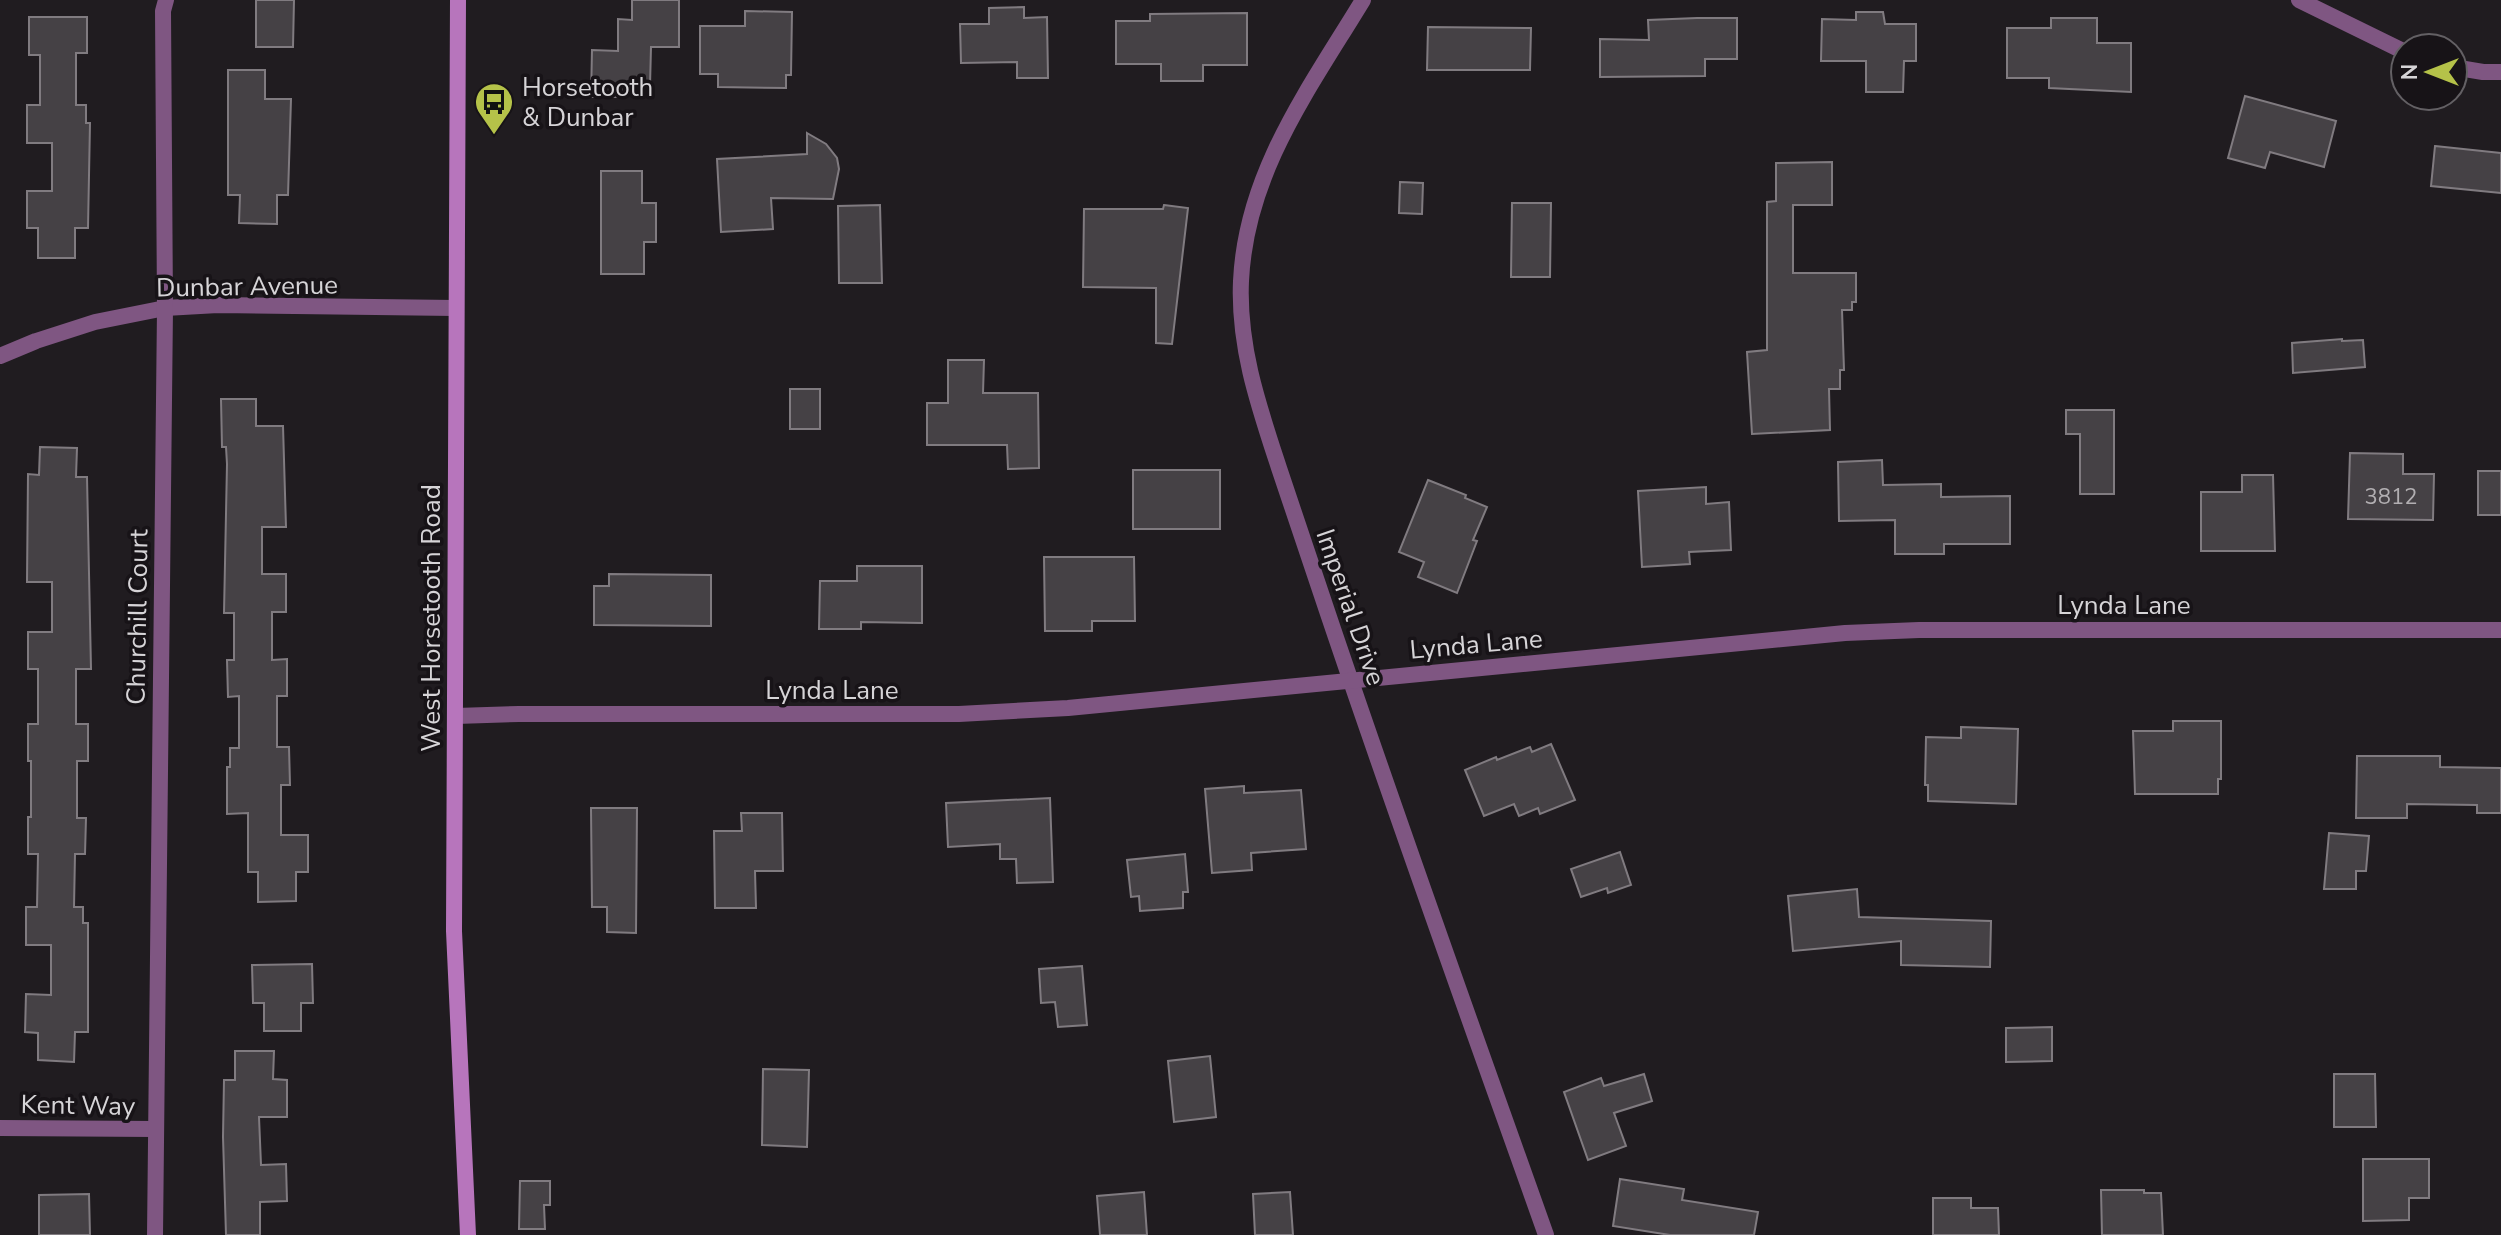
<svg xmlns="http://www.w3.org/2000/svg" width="2501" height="1235" font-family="'Nunito Sans',sans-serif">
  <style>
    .building { fill: #454145; stroke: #807b80; stroke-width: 2 }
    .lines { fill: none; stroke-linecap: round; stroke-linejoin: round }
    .minor { stroke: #7f5682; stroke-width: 16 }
    .secondary { stroke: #b775bc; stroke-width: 16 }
    .labels { text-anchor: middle; stroke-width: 7; stroke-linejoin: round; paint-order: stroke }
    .number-label { font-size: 22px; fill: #b2afb2 }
    .poi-label { font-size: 26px; fill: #d6d4d7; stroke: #171317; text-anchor: start }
    .street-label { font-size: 26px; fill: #d6d4d7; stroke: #171317 }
  </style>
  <rect width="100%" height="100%" fill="#201c20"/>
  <g class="building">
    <path d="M 256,0 L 294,0 L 293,47 L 256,47 Z"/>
    <path d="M 632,0 L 679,0 L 679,47 L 651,47 L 650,86 L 628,86 L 627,97 L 591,97 L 592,50 L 618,51 L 618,19 L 632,20 Z"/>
    <path d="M 1024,7 L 1024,18 L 1047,17 L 1048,78 L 1017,78 L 1017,62 L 961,63 L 960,24 L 989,24 L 989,8 Z"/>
    <path d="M 745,11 L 792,12 L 791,75 L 786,75 L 786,88 L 718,87 L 718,74 L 700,74 L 700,26 L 745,26 Z"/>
    <path d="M 1856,12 L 1883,12 L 1885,24 L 1916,24 L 1916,61 L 1904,61 L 1903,92 L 1866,92 L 1866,61 L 1821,61 L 1822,19 L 1856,20 Z"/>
    <path d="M 1247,13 L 1247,65 L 1203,65 L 1203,81 L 1161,81 L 1161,64 L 1116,64 L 1116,21 L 1150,21 L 1150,14 Z"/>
    <path d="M 29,17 L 87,17 L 87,53 L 76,53 L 76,105 L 86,105 L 86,123 L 90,123 L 88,228 L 75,228 L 75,258 L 38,258 L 38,228 L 27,228 L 27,191 L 52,191 L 52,143 L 27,143 L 27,105 L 40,105 L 40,55 L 29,55 Z"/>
    <path d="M 1697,18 L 1737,18 L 1737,59 L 1705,59 L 1705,76 L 1600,77 L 1600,39 L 1649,40 L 1648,20 Z"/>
    <path d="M 2051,18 L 2097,18 L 2097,43 L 2131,43 L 2131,92 L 2049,88 L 2049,78 L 2007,78 L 2007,28 L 2051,28 Z"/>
    <path d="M 1428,27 L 1531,28 L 1530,70 L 1427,70 Z"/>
    <path d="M 228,70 L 265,70 L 265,99 L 291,99 L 288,195 L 277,195 L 277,224 L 239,223 L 240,195 L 228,195 Z"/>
    <path d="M 2245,96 L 2336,121 L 2324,167 L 2270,152 L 2265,168 L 2228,158 Z"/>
    <path d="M 807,133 L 826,144 L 837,158 L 839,169 L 833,199 L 771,198 L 773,229 L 721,232 L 717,159 L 807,154 Z"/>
    <path d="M 2435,146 L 2501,153 L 2501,193 L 2431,186 Z"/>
    <path d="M 1832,162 L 1832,205 L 1793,205 L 1793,273 L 1856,273 L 1856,302 L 1852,302 L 1852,310 L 1842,310 L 1844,370 L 1840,370 L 1840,389 L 1829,389 L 1830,430 L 1752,434 L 1747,352 L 1767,350 L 1767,202 L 1776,201 L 1776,163 Z"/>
    <path d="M 601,171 L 642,171 L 642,203 L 656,203 L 656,242 L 644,242 L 644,274 L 601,274 Z"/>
    <path d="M 1400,182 L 1423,183 L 1422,214 L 1399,213 Z"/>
    <path d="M 1512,203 L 1551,203 L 1550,277 L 1511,277 Z"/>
    <path d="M 880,205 L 882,283 L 839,283 L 838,206 Z"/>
    <path d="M 1164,205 L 1188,208 L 1172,344 L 1156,343 L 1156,288 L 1083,287 L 1084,209 L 1163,209 Z"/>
    <path d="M 2342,339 L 2342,341 L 2363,340 L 2365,367 L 2293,373 L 2292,343 Z"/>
    <path d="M 948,360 L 984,360 L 983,393 L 1038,393 L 1039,468 L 1008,469 L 1007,445 L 927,445 L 927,403 L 948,403 Z"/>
    <rect x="790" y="389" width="30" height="40"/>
    <path d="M 221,399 L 256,399 L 256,426 L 283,426 L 286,527 L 262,527 L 262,574 L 286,574 L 286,612 L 272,612 L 272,660 L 287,659 L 287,696 L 277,696 L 277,747 L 289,747 L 290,785 L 281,785 L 281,835 L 308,835 L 308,872 L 296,872 L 296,901 L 258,902 L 258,872 L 248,872 L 248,813 L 227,814 L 227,767 L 230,767 L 230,748 L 239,748 L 239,696 L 228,697 L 227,660 L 234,660 L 234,613 L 224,613 L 227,464 L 226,447 L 222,447 Z"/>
    <path d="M 2066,410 L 2114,410 L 2114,494 L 2080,494 L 2080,434 L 2066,434 Z"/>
    <path d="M 40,447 L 77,448 L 76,477 L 87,477 L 91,669 L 76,669 L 76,724 L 88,724 L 88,761 L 77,761 L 77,818 L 86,818 L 85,854 L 75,854 L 74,907 L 83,907 L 83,923 L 88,923 L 88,1032 L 75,1032 L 74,1062 L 38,1060 L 38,1033 L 25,1032 L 26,994 L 51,995 L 51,945 L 26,945 L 26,907 L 37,907 L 38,854 L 28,854 L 28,817 L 31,817 L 31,761 L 28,761 L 28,724 L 38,724 L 38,669 L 28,669 L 28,632 L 52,632 L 52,582 L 27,582 L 28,474 L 39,475 Z"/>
    <path d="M 2350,453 L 2403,454 L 2403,474 L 2434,474 L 2433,520 L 2348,519 Z"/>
    <path d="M 1882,460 L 1883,485 L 1941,484 L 1941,497 L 2010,496 L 2010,544 L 1944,544 L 1944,554 L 1895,554 L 1895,520 L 1839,521 L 1838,462 Z"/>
    <rect x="1133" y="470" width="87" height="59"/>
    <rect x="2478" y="471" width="23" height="44"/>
    <path d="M 2242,475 L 2273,475 L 2275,551 L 2201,551 L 2201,492 L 2242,492 Z"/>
    <path d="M 1428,480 L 1466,495 L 1465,498 L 1487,507 L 1473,540 L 1477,541 L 1457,593 L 1418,577 L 1424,562 L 1399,552 Z"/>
    <path d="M 1706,487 L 1706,504 L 1729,502 L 1731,550 L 1689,552 L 1690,564 L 1642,567 L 1638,491 Z"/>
    <path d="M 1044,557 L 1134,557 L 1135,621 L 1092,621 L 1092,631 L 1045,631 Z"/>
    <path d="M 857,566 L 922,566 L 922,623 L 861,622 L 861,629 L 819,629 L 820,581 L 857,581 Z"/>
    <path d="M 609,574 L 711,575 L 711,626 L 594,625 L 594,586 L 609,586 Z"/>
    <path d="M 2173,721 L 2221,721 L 2221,779 L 2218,779 L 2218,794 L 2135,794 L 2133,731 L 2173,731 Z"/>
    <path d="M 1961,727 L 2018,729 L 2016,804 L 1928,801 L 1928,785 L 1925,785 L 1926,737 L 1961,738 Z"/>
    <path d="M 1551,744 L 1575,800 L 1540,814 L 1538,808 L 1519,816 L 1514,804 L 1484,816 L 1465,770 L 1496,757 L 1497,760 L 1530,747 L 1532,752 Z"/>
    <path d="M 2357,756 L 2440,756 L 2440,767 L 2501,768 L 2501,813 L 2477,813 L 2477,805 L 2407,804 L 2407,818 L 2356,818 Z"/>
    <path d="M 1244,786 L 1244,793 L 1301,790 L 1306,849 L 1251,853 L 1252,870 L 1212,873 L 1205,789 Z"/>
    <path d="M 1050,798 L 1053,882 L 1017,883 L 1016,859 L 1000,859 L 1000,844 L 948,847 L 946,803 Z"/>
    <path d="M 591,808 L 637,808 L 636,933 L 607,932 L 607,907 L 592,907 Z"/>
    <path d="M 741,813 L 782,813 L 783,871 L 755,871 L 756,908 L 715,908 L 714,831 L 742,831 Z"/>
    <path d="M 2329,833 L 2369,836 L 2366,871 L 2356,871 L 2356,889 L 2324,889 Z"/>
    <path d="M 1620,852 L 1631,885 L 1608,893 L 1607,888 L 1581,897 L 1571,869 Z"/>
    <path d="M 1185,854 L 1188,892 L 1183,892 L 1183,908 L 1140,911 L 1139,896 L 1131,897 L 1127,860 Z"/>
    <path d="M 1857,889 L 1859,917 L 1991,921 L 1990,967 L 1901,965 L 1901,941 L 1793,951 L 1788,896 Z"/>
    <path d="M 312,964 L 313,1003 L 301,1003 L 301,1031 L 264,1031 L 264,1003 L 253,1003 L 252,965 Z"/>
    <path d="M 1082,966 L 1087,1025 L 1058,1027 L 1055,1002 L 1041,1003 L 1039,969 Z"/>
    <path d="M 2052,1027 L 2052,1061 L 2006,1062 L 2006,1028 Z"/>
    <path d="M 235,1051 L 274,1051 L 273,1079 L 287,1080 L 287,1117 L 259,1117 L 261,1165 L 286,1164 L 287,1201 L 260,1202 L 260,1235 L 226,1235 L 223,1137 L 224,1080 L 235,1080 Z"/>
    <path d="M 1210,1056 L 1216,1117 L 1174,1122 L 1168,1061 Z"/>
    <path d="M 763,1069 L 809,1070 L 807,1147 L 762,1145 Z"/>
    <path d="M 1644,1074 L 1652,1101 L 1614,1113 L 1626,1146 L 1588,1160 L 1564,1092 L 1601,1078 L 1604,1086 Z"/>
    <path d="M 2334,1074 L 2375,1074 L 2376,1127 L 2334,1127 Z"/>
    <path d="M 2363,1159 L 2429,1159 L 2429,1198 L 2409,1198 L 2409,1220 L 2363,1221 Z"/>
    <path d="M 1620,1179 L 1684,1189 L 1682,1200 L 1758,1212 L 1754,1235 L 1670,1235 L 1613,1226 Z"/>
    <path d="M 520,1181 L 550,1181 L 550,1205 L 544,1205 L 545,1229 L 519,1229 Z"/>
    <path d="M 2101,1190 L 2144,1190 L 2144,1193 L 2161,1193 L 2163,1235 L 2102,1235 Z"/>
    <path d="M 1144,1192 L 1147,1235 L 1100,1235 L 1097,1196 Z"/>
    <path d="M 1290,1192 L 1293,1235 L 1255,1235 L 1253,1194 Z"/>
    <path d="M 89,1194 L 90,1235 L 39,1235 L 39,1195 Z"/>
    <path d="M 1933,1198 L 1971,1198 L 1971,1208 L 1998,1208 L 1999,1235 L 1933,1235 Z"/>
  </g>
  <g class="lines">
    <g class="minor">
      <path d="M 1363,0 C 1309,89 1246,173 1241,281 C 1238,347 1259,407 1279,468 C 1293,509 1307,551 1321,593 C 1393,808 1470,1021 1546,1235"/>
      <path d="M 2299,0 L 2405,52"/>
      <path d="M 2453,67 L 2483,72 L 2501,72"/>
      <path d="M 0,356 L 36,341 L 95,322 L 165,308 L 218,305 L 455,308"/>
      <path d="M 456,716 L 519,714 L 959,714 L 1068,708 L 1845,633 L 1919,630 L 2501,630"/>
      <path d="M 0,1128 L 155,1129"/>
      <path d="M 155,1235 L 165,308 L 163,11 L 166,0"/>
    </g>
    <path class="secondary" d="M 458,0 L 454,931 L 468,1235"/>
  </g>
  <defs>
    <g id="bus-pin" transform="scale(2)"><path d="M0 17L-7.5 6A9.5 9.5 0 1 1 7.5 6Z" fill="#b5c249" stroke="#171317"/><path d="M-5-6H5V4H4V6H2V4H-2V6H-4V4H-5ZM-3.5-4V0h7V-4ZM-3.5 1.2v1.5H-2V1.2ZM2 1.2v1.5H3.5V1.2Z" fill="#111"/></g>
  </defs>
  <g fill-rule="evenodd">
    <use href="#bus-pin" x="494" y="102"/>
  </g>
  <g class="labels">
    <g class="number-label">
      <text x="2391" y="504">3812</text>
    </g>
    <g class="poi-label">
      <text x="522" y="96">Horsetooth<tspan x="522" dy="30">&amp; Dunbar</tspan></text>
    </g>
    <g class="street-label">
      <text transform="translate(247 286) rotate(-1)" y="9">Dunbar Avenue</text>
      <text x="2124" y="614">Lynda Lane</text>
      <text transform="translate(1351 607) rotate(71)" y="9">Imperial Drive</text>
      <text transform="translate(137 617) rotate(-89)" y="9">Churchill Court</text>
      <text transform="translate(431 618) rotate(-90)" y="9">West Horsetooth Road</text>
      <text transform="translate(1476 644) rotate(-5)" y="9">Lynda Lane</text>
      <text x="832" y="699">Lynda Lane</text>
      <text transform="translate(78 1105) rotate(1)" y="9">Kent Way</text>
    </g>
  </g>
  <g transform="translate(2429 72) rotate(270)"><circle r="38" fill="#171317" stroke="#636064" stroke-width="2"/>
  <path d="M0-6L14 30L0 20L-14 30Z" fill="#b5c249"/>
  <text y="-12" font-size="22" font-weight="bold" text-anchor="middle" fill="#d6d4d7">N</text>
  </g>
</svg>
